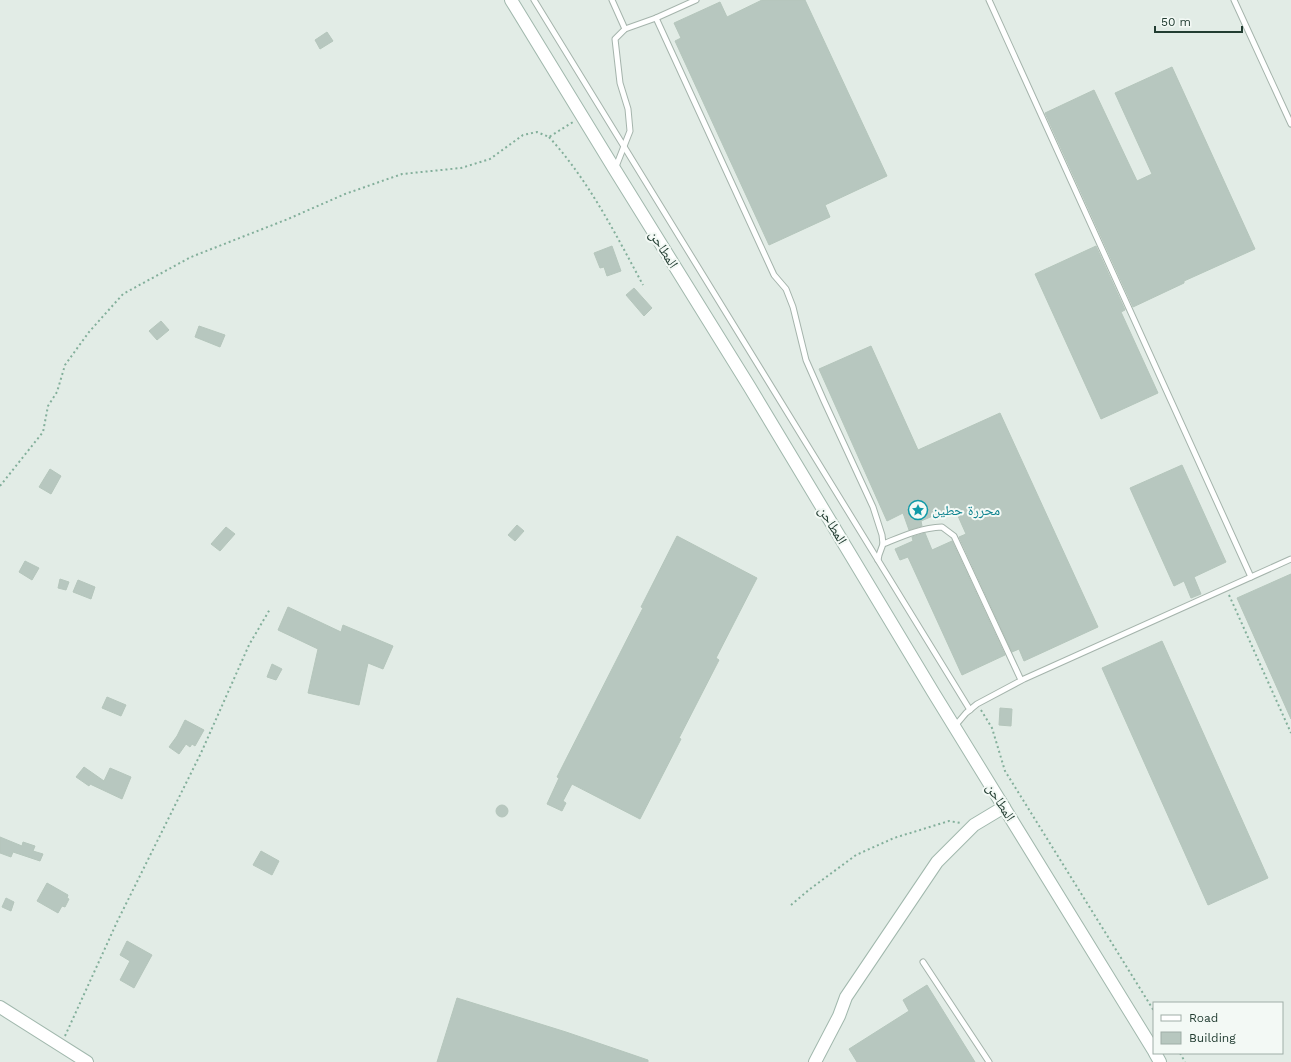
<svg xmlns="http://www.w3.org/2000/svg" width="1291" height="1062" font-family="'Work Sans','Noto Naskh Arabic',sans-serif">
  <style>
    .building { fill: #b7c7bf; stroke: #b5c6bc }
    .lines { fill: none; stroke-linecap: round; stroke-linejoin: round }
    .lane-casing { stroke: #a5b4ac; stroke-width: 7 }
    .secondary-casing { stroke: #a1b8ad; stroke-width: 14 }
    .path { stroke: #83af9b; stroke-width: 2; stroke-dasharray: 2 3; stroke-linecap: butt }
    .lane { stroke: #fff; stroke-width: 5 }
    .secondary { stroke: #fff; stroke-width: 12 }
    .labels { text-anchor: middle; stroke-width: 4; stroke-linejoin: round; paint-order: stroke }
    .street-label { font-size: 14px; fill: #223d32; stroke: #f3f9f5 }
    .culture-label { font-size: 14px; fill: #0d838f; stroke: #f3f9f5; text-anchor: start }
  </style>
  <rect width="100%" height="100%" fill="#e2ece6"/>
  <g class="building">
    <path d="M 762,0 L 805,0 L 887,176 L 825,205 L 830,217 L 769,245 L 675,41 L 681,38 L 674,23 L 720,2 L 727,17 Z"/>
    <path d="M 327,32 L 333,41 L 320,49 L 315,40 Z"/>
    <path d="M 1172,67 L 1255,249 L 1184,281 L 1184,283 L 1133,307 L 1045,113 L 1094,90 L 1137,181 L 1152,174 L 1115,93 Z"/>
    <path d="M 612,246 L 621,271 L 607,276 L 604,267 L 600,268 L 594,253 Z"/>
    <path d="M 1096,246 L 1125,310 L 1121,312 L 1158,393 L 1101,419 L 1035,274 Z"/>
    <path d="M 634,288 L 652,308 L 644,316 L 626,295 Z"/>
    <path d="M 161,321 L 169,330 L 157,340 L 149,331 Z"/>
    <path d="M 199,326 L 225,335 L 220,347 L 195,337 Z"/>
    <path d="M 871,346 L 918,450 L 1000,413 L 1098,627 L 1024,661 L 1019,649 L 1012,652 L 959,537 L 966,534 L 954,507 L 921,521 L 922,526 L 909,530 L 903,513 L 887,521 L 819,369 Z"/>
    <path d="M 1182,465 L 1226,562 L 1194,577 L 1201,594 L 1191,598 L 1184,581 L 1174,586 L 1130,488 Z"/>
    <path d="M 50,469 L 61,476 L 51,494 L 39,487 Z"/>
    <path d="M 517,525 L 524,531 L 515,541 L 508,535 Z"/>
    <path d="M 226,527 L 235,534 L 220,551 L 211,544 Z"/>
    <path d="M 925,533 L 932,550 L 952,541 L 1005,655 L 962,675 L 908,557 L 900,560 L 895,549 L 913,541 L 912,537 Z"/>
    <path d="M 677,536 L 757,578 L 716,658 L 719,660 L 679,738 L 681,739 L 640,819 L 572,784 L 563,801 L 566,803 L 562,811 L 547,804 L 559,778 L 557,777 L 643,608 L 641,607 Z"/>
    <path d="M 25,561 L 39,568 L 32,580 L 19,572 Z"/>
    <path d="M 1291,574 L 1291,719 L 1237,598 Z"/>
    <path d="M 60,579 L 69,582 L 66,590 L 58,588 Z"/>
    <path d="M 78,580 L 95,587 L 91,599 L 73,592 Z"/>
    <path d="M 288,607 L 341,632 L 343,625 L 393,646 L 383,669 L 368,663 L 359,705 L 308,693 L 318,649 L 278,630 Z"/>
    <path d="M 1162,641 L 1268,878 L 1208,905 L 1102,668 Z"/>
    <path d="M 272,664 L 282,669 L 276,680 L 267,677 Z"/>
    <path d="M 107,697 L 126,705 L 121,716 L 102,708 Z"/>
    <path d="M 1000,708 L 1012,709 L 1011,726 L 999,725 Z"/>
    <path d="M 185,720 L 204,730 L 195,746 L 192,744 L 190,747 L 186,744 L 179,754 L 169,747 L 177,736 Z"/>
    <path d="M 84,767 L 104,781 L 110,768 L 131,777 L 122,799 L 90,784 L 89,786 L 76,777 Z"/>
    <circle cx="502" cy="811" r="6"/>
    <path d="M 0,837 L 22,846 L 23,842 L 35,846 L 33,851 L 43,854 L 40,861 L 13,852 L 11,857 L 0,853 Z"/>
    <path d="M 261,851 L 279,861 L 272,875 L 253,865 Z"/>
    <path d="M 47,883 L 68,895 L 67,898 L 69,899 L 65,907 L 62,906 L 58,913 L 37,901 Z"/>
    <path d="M 6,898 L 14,902 L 11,911 L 2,907 Z"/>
    <path d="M 127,941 L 152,955 L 134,988 L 120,980 L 130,961 L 120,955 Z"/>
    <path d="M 927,985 L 975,1062 L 857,1062 L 849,1049 L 909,1011 L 903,1000 Z"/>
    <path d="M 457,998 L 566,1032 L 648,1060 L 648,1062 L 437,1062 Z"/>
  </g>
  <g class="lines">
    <g class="lane-casing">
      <g id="lane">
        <path d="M 534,0 L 970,710"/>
        <path d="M 612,0 L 625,29"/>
        <path d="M 989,0 L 1251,577"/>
        <path d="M 1234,0 L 1291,124"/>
        <path d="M 656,18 L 774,275 L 786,289 L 793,307 L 806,360 L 824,401 L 873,507 L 882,535 L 883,544 L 879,555 L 878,560"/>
        <path d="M 615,169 L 630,131 L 628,109 L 620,83 L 615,39 L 625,29 L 656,18 L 696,0"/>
        <path d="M 883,544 C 903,536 920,528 942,527 L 954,536 L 1021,680"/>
        <path d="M 955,726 L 966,713 L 977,704 L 1024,679 L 1291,559"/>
        <path d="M 923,962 L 989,1062"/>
      </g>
    </g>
    <g class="secondary-casing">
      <g id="secondary">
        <path d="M 511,0 L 615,170 L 749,386 L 933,692 L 1154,1051"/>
        <path d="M 0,1007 L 87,1062"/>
        <path d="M 1155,1053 L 1160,1062"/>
        <path d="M 815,1062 L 839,1016 L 846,997 L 937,862 L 974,825 L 1004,807"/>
      </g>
    </g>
    <g class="path">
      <path d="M 549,137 C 589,181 615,233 643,285"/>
      <path d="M 0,486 L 43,432 L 48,406 L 57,392 L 65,365 L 89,332 L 123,294 L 191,257 L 288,219 L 345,194 L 402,174 L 461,168 L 490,159 L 523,135 L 537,132 L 549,137 L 573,122"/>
      <path d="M 1229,595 L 1291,733"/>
      <path d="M 981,710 L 992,728 L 1005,771 L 1154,1011"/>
      <path d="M 791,905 L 810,889 L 856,855 L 894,838 L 949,821 L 961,823"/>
      <path d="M 65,1036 L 117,922 L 201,753 L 249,645 L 270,609"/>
      <path d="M 1180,1053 L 1185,1062"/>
    </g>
    <use href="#lane" class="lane"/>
    <use href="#secondary" class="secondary"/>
  </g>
  <defs>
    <g id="sight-ring" transform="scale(1)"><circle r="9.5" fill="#f3f9f5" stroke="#0f9aa8" stroke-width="1.5"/><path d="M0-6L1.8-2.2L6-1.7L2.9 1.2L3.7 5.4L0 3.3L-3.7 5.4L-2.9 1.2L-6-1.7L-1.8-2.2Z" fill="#0f9aa8"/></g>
  </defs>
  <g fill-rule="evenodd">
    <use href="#sight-ring" x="918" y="510"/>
  </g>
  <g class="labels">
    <g class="street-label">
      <text transform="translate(664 249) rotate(58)" y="5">المطاحن</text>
      <text transform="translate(833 525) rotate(59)" y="5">المطاحن</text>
      <text transform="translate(1001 802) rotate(58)" y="5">المطاحن</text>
    </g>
    <g class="culture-label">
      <text x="932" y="515">محررة حطين</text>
    </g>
  </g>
  <rect x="1153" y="1002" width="130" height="52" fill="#f3f9f5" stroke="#9faea7"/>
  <rect x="1161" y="1015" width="20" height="6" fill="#ffffff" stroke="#9faea7"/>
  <text x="1189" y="1022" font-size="12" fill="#223d32">Road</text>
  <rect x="1161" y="1032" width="20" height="12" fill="#b7c7bf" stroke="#9faea7"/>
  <text x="1189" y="1042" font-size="12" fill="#223d32">Building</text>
  <path d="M1155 26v6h87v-6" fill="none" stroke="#223d32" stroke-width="2"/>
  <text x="1161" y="26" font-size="12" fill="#223d32" stroke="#f3f9f5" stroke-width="3" paint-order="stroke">50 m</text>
</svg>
